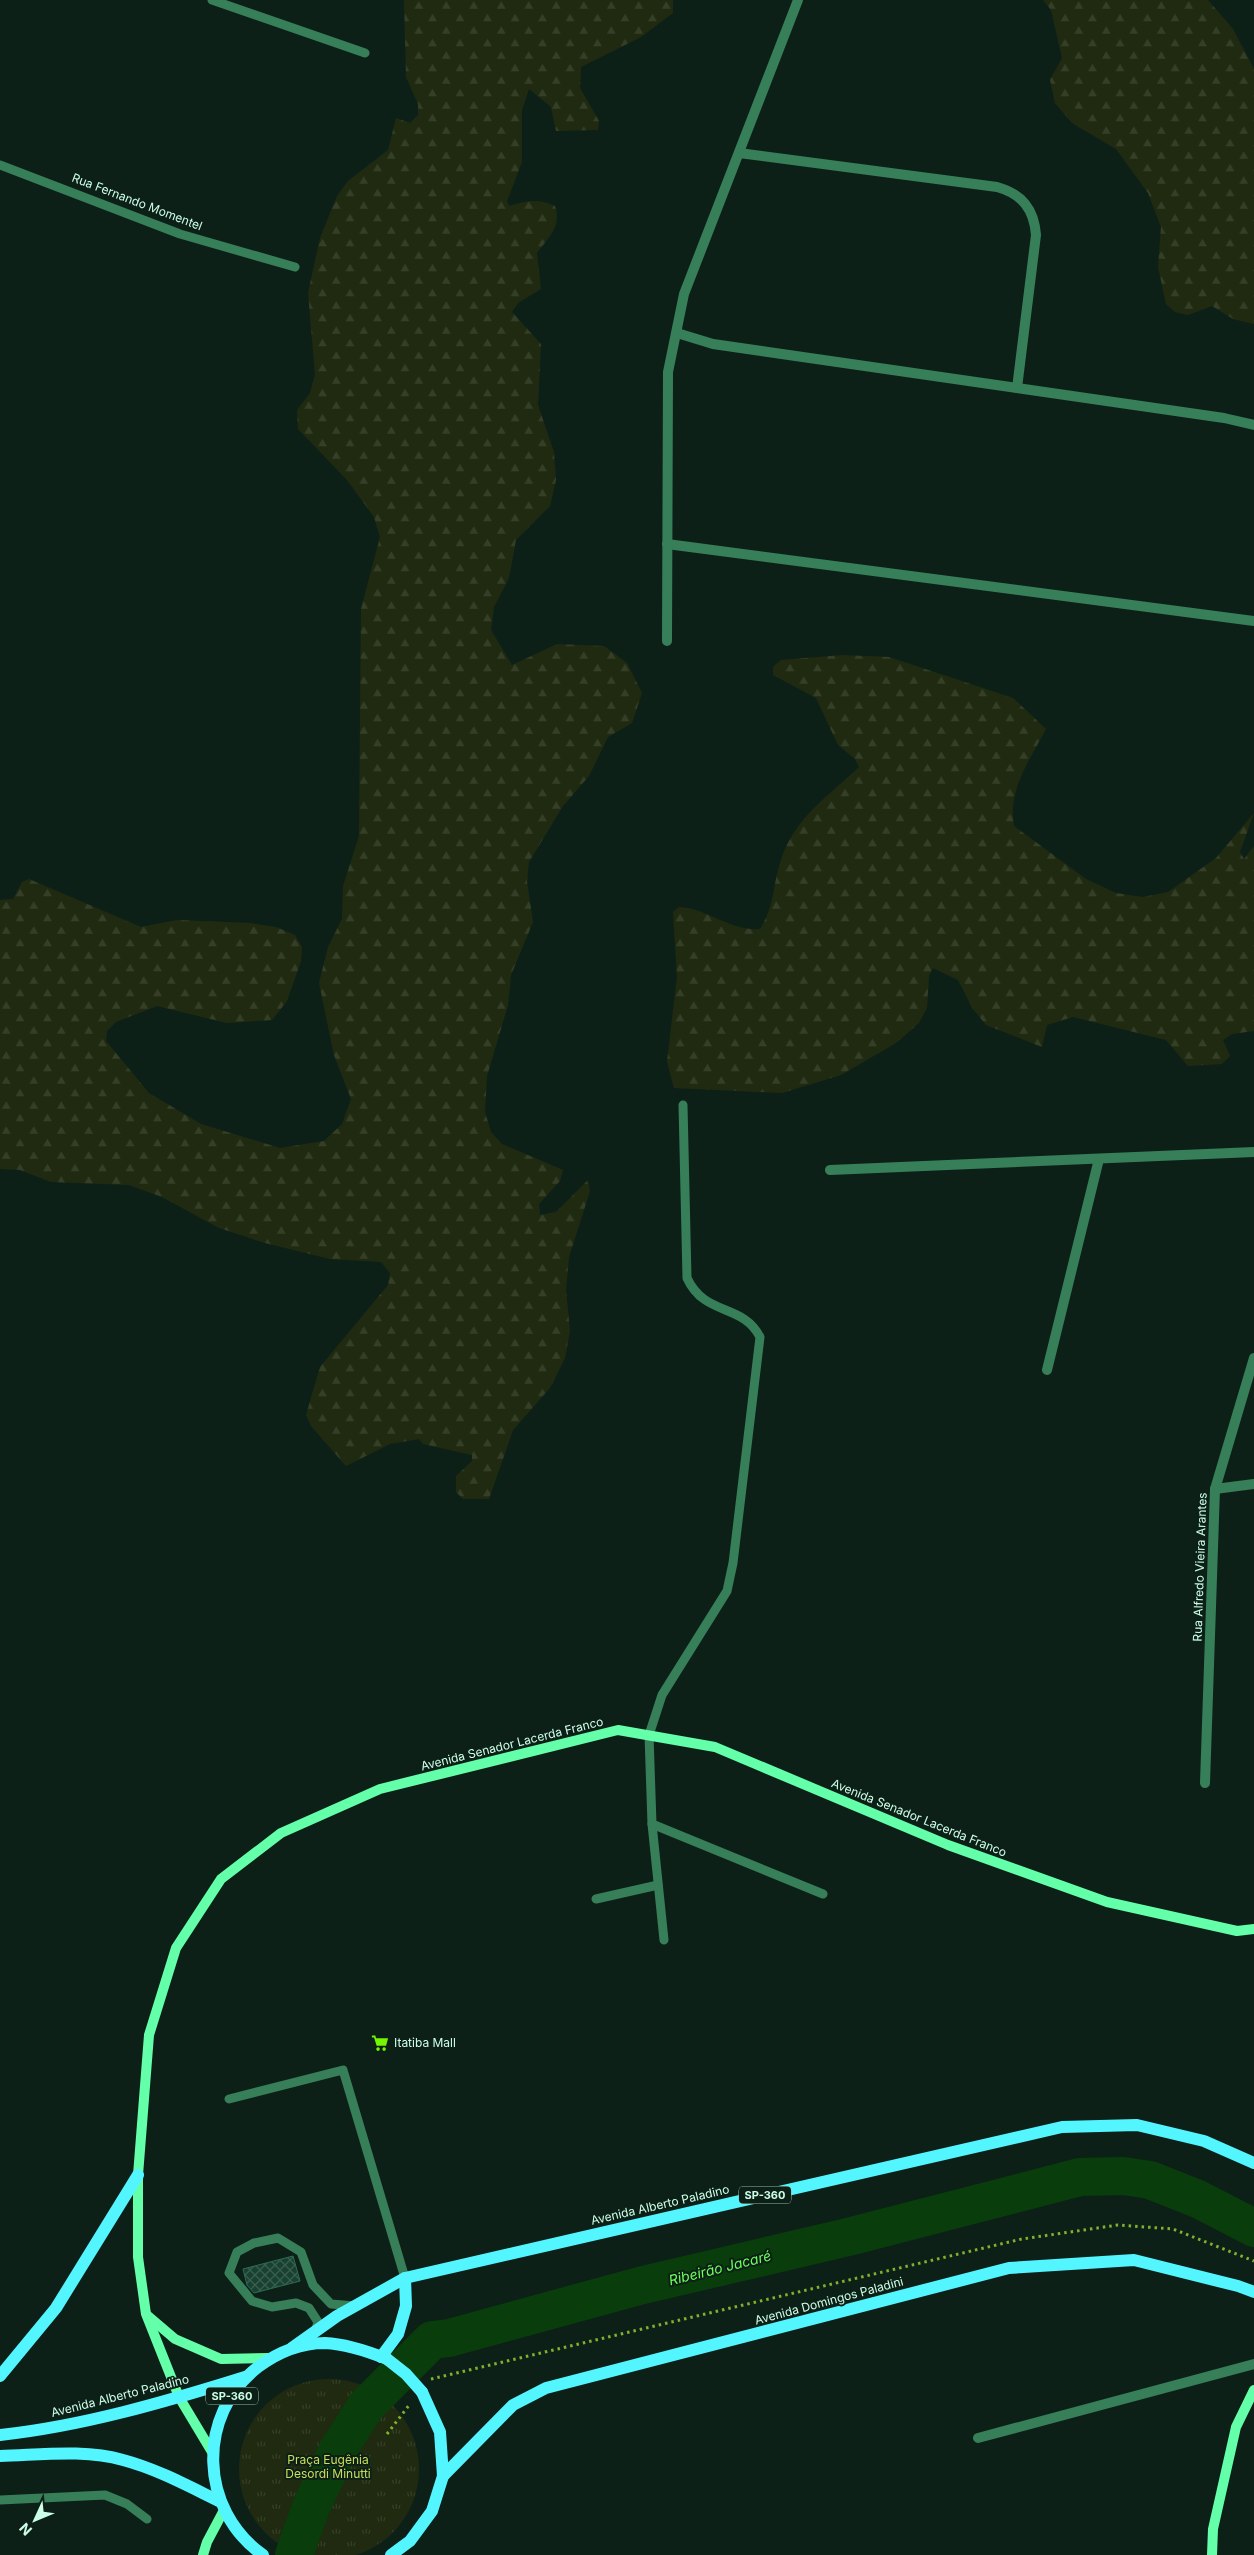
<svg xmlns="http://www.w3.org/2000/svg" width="1254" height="2555" font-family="Inter,sans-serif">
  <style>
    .forest { fill: url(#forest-firs) }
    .park { fill: url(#park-tufts) }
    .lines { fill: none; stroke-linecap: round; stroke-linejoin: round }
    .river { stroke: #093d0c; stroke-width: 38 }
    .building { fill: url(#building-cross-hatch); stroke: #2b6d54 }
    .path { stroke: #81b12d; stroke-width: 3; stroke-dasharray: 2.5 4; stroke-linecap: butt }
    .lane { stroke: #377f59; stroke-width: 9 }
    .street { stroke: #377f59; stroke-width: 10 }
    .secondary { stroke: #63ffa9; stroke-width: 10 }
    .primary { stroke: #53f6ff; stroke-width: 12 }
    .primary-bridge { stroke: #53f6ff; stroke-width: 12 }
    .labels { text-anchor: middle; stroke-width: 4; stroke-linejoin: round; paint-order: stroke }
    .shield { fill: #0d2018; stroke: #93bca9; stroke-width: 1 }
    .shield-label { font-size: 11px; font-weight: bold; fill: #ccffe7 }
    .street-label { font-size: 12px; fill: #ccffe7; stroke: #0d2018 }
    .poi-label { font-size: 12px; fill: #ccffe7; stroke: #0d2018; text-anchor: start }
    .park-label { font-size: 12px; fill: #c7df58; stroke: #0d2018 }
    .water-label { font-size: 14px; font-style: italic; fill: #6cff5a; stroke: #0d2018 }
  </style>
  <defs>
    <pattern id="forest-firs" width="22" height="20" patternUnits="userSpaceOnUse" patternTransform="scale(1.25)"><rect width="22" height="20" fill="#202a10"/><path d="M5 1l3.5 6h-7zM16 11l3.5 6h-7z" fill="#353f27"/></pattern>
    <pattern id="park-tufts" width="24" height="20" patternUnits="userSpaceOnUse" patternTransform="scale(1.25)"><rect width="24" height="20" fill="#202a10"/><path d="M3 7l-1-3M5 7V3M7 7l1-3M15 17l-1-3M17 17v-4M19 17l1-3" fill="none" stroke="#353f27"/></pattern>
    <pattern id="building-cross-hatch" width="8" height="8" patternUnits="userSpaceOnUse" patternTransform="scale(1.25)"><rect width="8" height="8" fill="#194132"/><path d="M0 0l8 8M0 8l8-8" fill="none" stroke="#395e50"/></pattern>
  </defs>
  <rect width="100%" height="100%" fill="#0d2018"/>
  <g class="forest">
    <path d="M 404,0 L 673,0 L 673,13 L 641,37 L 581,67 L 580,88 L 599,121 L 598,130 L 556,131 L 551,107 L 529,89 L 522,110 L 522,162 L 507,201 L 509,206 C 526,201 538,198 555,206 C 562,226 548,238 537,253 L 541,289 L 518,303 L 512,312 L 541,344 L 538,405 L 554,452 L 556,480 L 550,506 L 516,540 L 509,578 L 494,607 L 491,630 L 512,665 L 557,644 L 604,646 L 627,663 L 642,693 L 632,723 L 608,737 L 589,776 L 563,806 L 529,862 L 527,881 L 533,922 L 511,975 L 508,1005 L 487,1076 L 485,1112 L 491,1132 L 502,1144 L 563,1170 L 560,1181 L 539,1204 L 540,1215 L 556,1212 L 588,1180 L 590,1191 L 569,1257 L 566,1290 L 570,1331 L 565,1358 L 550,1388 L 513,1430 L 489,1499 L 463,1499 L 456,1492 L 456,1476 L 472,1461 L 472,1455 L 423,1444 L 419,1439 L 390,1444 L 346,1466 L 311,1426 L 306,1415 L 320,1367 L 388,1285 L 390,1273 L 381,1262 L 330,1259 L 265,1243 L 219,1228 L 162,1197 L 129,1185 L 51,1182 L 20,1170 L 0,1169 L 0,900 L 13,899 L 22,882 L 29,879 L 141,927 L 177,920 L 249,923 L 276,927 L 295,935 L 302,947 L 301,961 L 287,1001 L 272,1020 L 227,1023 L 157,1006 L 116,1022 L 107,1031 L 106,1041 L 149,1093 L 201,1124 L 280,1148 L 324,1141 L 342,1124 L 351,1099 L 334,1055 L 319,983 L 328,947 L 342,919 L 343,886 L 359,836 L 361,609 L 380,537 L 374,517 L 347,480 L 298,429 L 297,410 L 310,393 L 315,375 L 308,293 L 320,238 L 337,196 L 348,181 L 388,150 L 396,118 L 410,123 L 418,115 L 418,104 L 406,77 Z"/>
    <path d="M 1043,0 L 1208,0 L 1233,29 L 1254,69 L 1254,324 L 1233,319 L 1212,306 L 1188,315 L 1175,312 L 1166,304 L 1158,267 L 1161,227 L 1148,193 L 1116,149 L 1072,123 L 1055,103 L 1050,80 L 1062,58 L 1051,10 Z"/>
    <path d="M 842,655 L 889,657 L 1013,698 L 1046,729 C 1030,760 1007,790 1014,826 L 1086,879 L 1116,893 L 1143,897 L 1168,892 L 1216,858 L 1254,813 L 1240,852 L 1244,859 L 1254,846 L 1254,1031 L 1232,1034 L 1223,1040 L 1230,1056 L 1222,1064 L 1188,1066 L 1166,1040 L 1073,1017 L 1047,1025 L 1042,1047 L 986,1025 L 973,1009 L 958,980 L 933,968 L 929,976 L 927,1008 L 919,1023 L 896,1043 L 841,1075 L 782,1093 L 674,1088 L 667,1062 L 677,977 L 673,912 L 679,907 C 706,908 732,932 760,929 C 776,903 772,886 781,860 C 794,818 829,796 859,767 L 855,759 L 838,745 L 816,698 L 773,675 L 773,667 L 781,660 Z"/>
  </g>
  <circle class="park" cx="329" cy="2469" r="90"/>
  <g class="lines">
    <path class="river" d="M 294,2555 L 311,2507 L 338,2450 L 366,2406 L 432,2340 L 449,2338 L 643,2285 L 848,2237 L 1080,2177 L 1123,2176 L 1150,2180 L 1198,2199 L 1254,2228"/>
  </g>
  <path class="building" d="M 293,2256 L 300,2281 L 254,2293 L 247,2285 L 243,2269 Z"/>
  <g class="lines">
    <g class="path">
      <path d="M 431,2379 L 1022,2239 L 1118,2225 L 1173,2229 L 1254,2261"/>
      <path d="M 387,2434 L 410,2404"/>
    </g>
    <g class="lane">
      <path d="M 212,0 L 365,53"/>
      <path d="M 0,165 L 180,234 L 295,267"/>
      <path d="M 652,1824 L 823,1894"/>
      <path d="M 596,1899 L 658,1885"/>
      <path d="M 664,1940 L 652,1824 L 649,1735 L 662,1695 L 727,1591 L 733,1563 L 760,1337 C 743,1303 705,1317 687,1278 L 683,1105"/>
      <path d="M 229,2099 L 343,2070 L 405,2278"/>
      <path d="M 315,2332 L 318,2322 L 309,2308 L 296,2303 L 272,2307 L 252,2301 L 229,2273 L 237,2252 L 254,2243 L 278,2238 L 301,2252 L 313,2285 L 331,2304 L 355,2306"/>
      <path d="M 0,2500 L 105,2495 L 127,2504 L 147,2519"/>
    </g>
    <g class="street">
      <path d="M 739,153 L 997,187 C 1022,194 1034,209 1036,235 L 1017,388"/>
      <path d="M 677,333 L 713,344 L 1224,418 L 1254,425"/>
      <path d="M 667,544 L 1254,621"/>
      <path d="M 667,641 L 668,372 L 684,294 L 798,0"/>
      <path d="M 830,1170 L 1254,1152"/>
      <path d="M 1047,1370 L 1099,1159"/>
      <path d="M 1215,1489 L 1254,1484"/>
      <path d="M 1205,1783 L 1215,1489 L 1254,1358"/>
      <path d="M 978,2438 L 1254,2364"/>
    </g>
    <g class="secondary">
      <path d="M 148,2316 L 175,2339 L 221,2359 L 269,2358"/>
      <path d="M 212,2452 L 179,2397 L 146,2314 L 138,2257 L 138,2175 L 149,2035 L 176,1948 L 221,1879 L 281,1833 L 380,1789 L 618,1730 L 715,1747 L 948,1845 L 1107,1902 L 1237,1931 L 1254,1929"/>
      <path d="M 203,2555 L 207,2542 L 224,2510"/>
      <path d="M 1212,2555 L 1213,2529 L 1236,2427 L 1254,2390"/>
    </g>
    <g class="primary">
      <path d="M 292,2348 L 337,2316 L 405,2278 L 1062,2127 L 1137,2125 L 1204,2141 L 1254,2163"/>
      <path d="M 381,2357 L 398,2334 L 406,2306 L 405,2278"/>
      <path d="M 0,2376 L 56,2308 L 138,2175"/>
      <path d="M 0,2435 C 83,2426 165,2402 245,2377"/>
      <path d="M 0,2456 C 40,2455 85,2449 123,2460 C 157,2469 188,2486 219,2501"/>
      <path d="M 443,2476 L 513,2405 L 546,2388 L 1009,2268 L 1134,2260 L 1238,2286 L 1254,2292"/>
      <path d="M 263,2555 C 199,2510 196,2415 258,2367 C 277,2353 301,2343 325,2343 C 347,2344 367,2351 387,2359"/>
      <path d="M 391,2555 L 410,2541 L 432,2511 L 443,2476 L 440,2432 L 422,2392"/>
    </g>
    <path class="primary-bridge" d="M 387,2359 L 406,2374 L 422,2392"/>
  </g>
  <defs>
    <g id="supermarket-bare" transform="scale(1.35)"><path d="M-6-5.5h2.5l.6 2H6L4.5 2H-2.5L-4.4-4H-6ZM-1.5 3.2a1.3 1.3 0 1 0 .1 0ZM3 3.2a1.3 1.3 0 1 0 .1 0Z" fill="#75f600" stroke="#0d2018" stroke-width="2.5" paint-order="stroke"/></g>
  </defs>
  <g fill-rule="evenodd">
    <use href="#supermarket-bare" x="380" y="2043"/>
  </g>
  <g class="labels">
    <g class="shield">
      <rect x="739" y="2186.5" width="52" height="17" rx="4"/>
      <rect x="206" y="2387.5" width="52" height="17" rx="4"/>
    </g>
    <g class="shield-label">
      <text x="765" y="2199">SP-360</text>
      <text x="232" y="2400">SP-360</text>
    </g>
    <g class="street-label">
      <text transform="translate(137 202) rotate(21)" y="4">Rua Fernando Momentel</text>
      <text transform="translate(1200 1567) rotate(-88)" y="4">Rua Alfredo Vieira Arantes</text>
      <text transform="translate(512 1744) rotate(-14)" y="4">Avenida Senador Lacerda Franco</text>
      <text transform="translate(919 1818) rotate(22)" y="4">Avenida Senador Lacerda Franco</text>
      <text transform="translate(660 2205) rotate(-13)" y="4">Avenida Alberto Paladino</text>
      <text transform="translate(829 2301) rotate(-15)" y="4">Avenida Domingos Paladini</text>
      <text transform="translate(120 2396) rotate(-14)" y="4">Avenida Alberto Paladino</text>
    </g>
    <g class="poi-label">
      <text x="394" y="2047">Itatiba Mall</text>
    </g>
    <g class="park-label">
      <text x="328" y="2464">Praça Eugênia<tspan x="328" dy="14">Desordi Minutti</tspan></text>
    </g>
    <g class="water-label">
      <text transform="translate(720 2268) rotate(-14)" y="5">Ribeirão Jacaré</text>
    </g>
  </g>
  <g transform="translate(35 2520) rotate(226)" stroke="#0d2018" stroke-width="4" paint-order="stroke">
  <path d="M0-4L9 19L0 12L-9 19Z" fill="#ccffe7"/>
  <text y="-8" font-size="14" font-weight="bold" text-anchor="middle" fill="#ccffe7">N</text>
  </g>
</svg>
